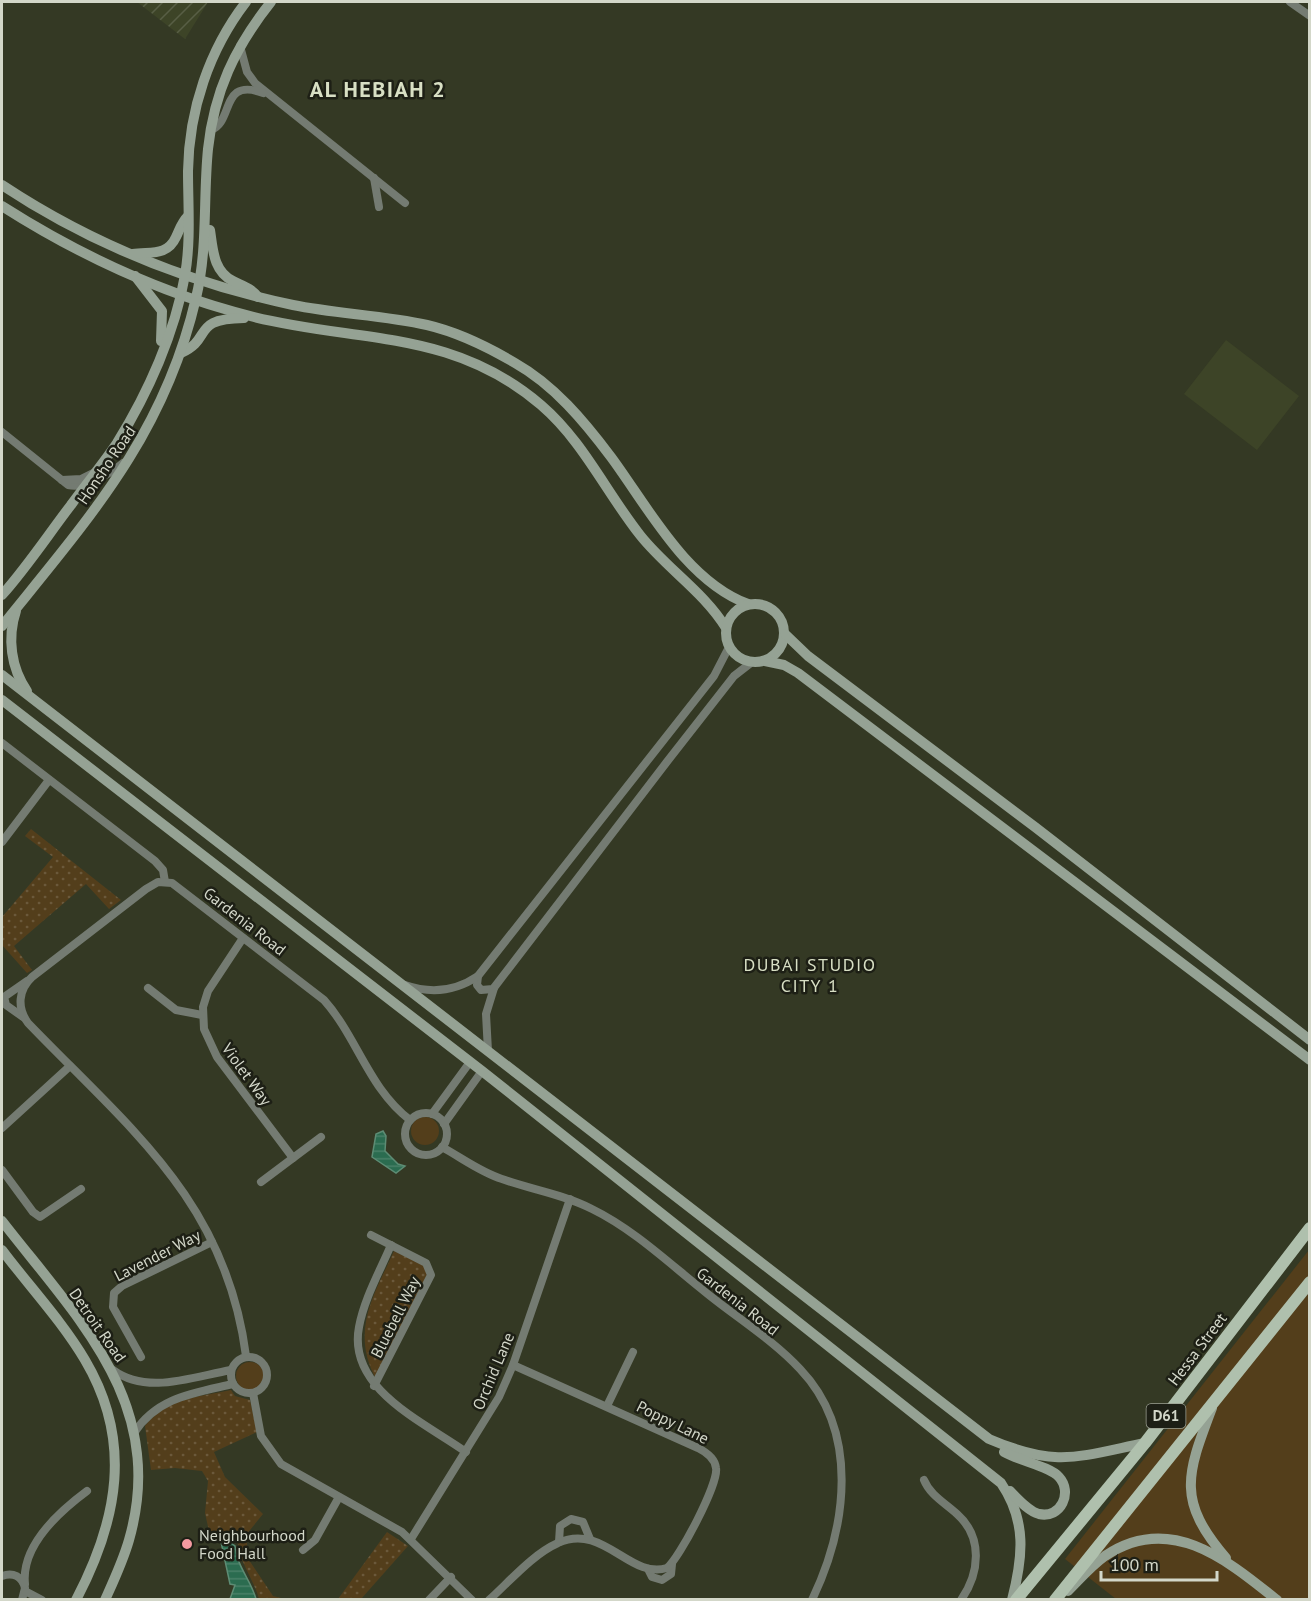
<svg xmlns="http://www.w3.org/2000/svg" width="1311" height="1601" font-family="'PT Sans',sans-serif">
  <style>
    .built { fill: #3d4427 }
    .industrial { fill: url(#industrial-furrows) }
    .grass { fill: #533e1b }
    .park { fill: url(#park-dots) }
    .water { fill: url(#water-rules); stroke: #5d8c74; stroke-width: 1.5 }
    .lines { fill: none; stroke-linecap: round; stroke-linejoin: round }
    .street { stroke: #747b72; stroke-width: 8 }
    .secondary { stroke: #95a294; stroke-width: 10 }
    .primary { stroke: #afc0ad; stroke-width: 12 }
    .poi-dot { fill: #f49aa1; stroke: #1d1f15; stroke-width: 2 }
    .labels { text-anchor: middle; stroke-width: 5; stroke-linejoin: round; paint-order: stroke }
    .shield { fill: #1d1f15; stroke: #9ca093; stroke-width: 1.5 }
    .shield-label { font-size: 15px; font-weight: bold; fill: #d3d7c9 }
    .street-label { font-size: 16px; fill: #d3d7c9; stroke: #1d1f15 }
    .poi-label { font-size: 16px; fill: #d3d7c9; stroke: #1d1f15; text-anchor: start }
    .neighbourhood-label { font-size: 18px; letter-spacing: 1.5px; fill: #d8dfc4; stroke: #1d1f15 }
    .district-label { font-size: 22px; font-weight: bold; letter-spacing: 1.5px; fill: #d8dfc4; stroke: #1d1f15 }
  </style>
  <defs>
    <pattern id="industrial-furrows" width="10" height="10" patternUnits="userSpaceOnUse" patternTransform="scale(1.5)"><rect width="10" height="10" fill="#3d4427"/><path d="M-1 1l2-2M0 10L10 0M9 11l2-2" fill="none" stroke="#585e45"/></pattern>
    <pattern id="park-dots" width="8" height="8" patternUnits="userSpaceOnUse" patternTransform="scale(1.5)"><rect width="8" height="8" fill="#533e1b"/><path d="M2 2h.1M6 6h.1" fill="none" stroke="#6b593b" stroke-width="1.8" stroke-linecap="round"/></pattern>
    <pattern id="water-rules" width="6" height="5" patternUnits="userSpaceOnUse" patternTransform="scale(1.5)"><rect width="6" height="5" fill="#2b6c50"/><path d="M0 2.5h6" fill="none" stroke="#498068"/></pattern>
  </defs>
  <rect width="100%" height="100%" fill="#343924"/>
  <path class="built" d="M 1226,340 L 1299,396 L 1257,450 L 1184,394 Z"/>
  <path class="industrial" d="M 137,2 L 208,2 L 185,39 Z"/>
  <g class="grass">
    <circle cx="425" cy="1131" r="14"/>
    <path d="M 1309,1250 L 1309,1599 L 1116,1599 L 1065,1559 Z"/>
    <circle cx="250" cy="1376" r="14"/>
  </g>
  <g class="park">
    <path d="M 31,829 L 121,900 L 109,909 L 86,884 L 14,946 L 32,970 L 27,973 L 2,945 L 2,917 L 53,857 L 25,836 Z"/>
    <path d="M 394,1251 L 425,1266 L 427,1275 L 376,1379 C 350,1331 374,1295 394,1251 Z"/>
    <path d="M 231,1390 L 235,1396 L 250,1400 L 257,1432 L 214,1452 L 225,1477 L 263,1514 L 246,1535 L 249,1560 L 273,1596 L 285,1599 L 259,1599 C 254,1580 241,1565 238,1544 L 229,1537 L 211,1540 L 205,1513 L 208,1481 L 202,1471 L 175,1468 L 151,1470 L 145,1426 C 167,1398 198,1397 231,1390 Z"/>
    <path d="M 387,1532 L 408,1546 L 361,1599 L 338,1599 Z"/>
  </g>
  <g class="water">
    <path d="M 383,1131 L 386,1136 L 385,1151 L 398,1164 L 405,1166 L 396,1173 L 372,1157 L 376,1134 Z"/>
    <path d="M 228,1541 L 235,1546 C 237,1567 251,1580 256,1599 L 230,1599 L 235,1585 L 230,1584 L 221,1542 Z"/>
  </g>
  <g class="lines">
    <g class="street">
      <path d="M 1290,2 L 1310,16"/>
      <path d="M 240,46 L 247,72 L 255,83 L 405,203"/>
      <path d="M 211,130 C 234,122 220,77 263,93"/>
      <path d="M 374,178 L 379,207"/>
      <path d="M 2,432 L 68,485 C 87,489 108,475 123,463"/>
      <path d="M 62,480 L 81,479 L 93,473"/>
      <path d="M 729,647 L 714,676 L 478,976 L 477,985 L 481,990 L 493,989 L 666,763 L 734,676 L 752,662"/>
      <path d="M 2,743 L 155,861 L 163,870 L 165,882"/>
      <path d="M 2,842 L 49,780"/>
      <path d="M 243,938 L 208,991 L 203,1007 L 204,1029 L 217,1057 L 293,1158"/>
      <path d="M 405,985 C 431,994 456,991 478,976"/>
      <path d="M 148,988 L 176,1010 L 202,1015"/>
      <path d="M 23,1017 L 6,1005 L 4,997 L 27,981"/>
      <path d="M 488,1051 L 486,1014 L 494,988"/>
      <circle cx="426" cy="1134" r="21"/>
      <path d="M 432,1114 L 470,1062"/>
      <path d="M 444,1124 L 482,1071"/>
      <path d="M 2,1128 L 70,1066"/>
      <path d="M 442,1147 C 462,1158 480,1172 502,1179 C 532,1190 563,1194 592,1209 C 635,1230 672,1266 709,1295 C 739,1319 774,1341 800,1369 C 860,1432 847,1527 812,1600"/>
      <path d="M 2,1170 L 33,1212 L 40,1217 L 81,1189"/>
      <path d="M 261,1182 L 321,1137"/>
      <path d="M 371,1235 L 426,1263 L 431,1275 L 374,1386"/>
      <path d="M 391,1245 C 380,1271 364,1299 359,1327 C 347,1389 424,1422 466,1452"/>
      <path d="M 246,1356 C 226,1201 129,1128 28,1023 C 17,1008 18,990 32,977 L 146,889 L 158,882 L 172,883 L 324,1000 C 357,1037 369,1089 410,1120"/>
      <circle cx="249" cy="1375" r="18"/>
      <path d="M 141,1357 L 113,1307 L 114,1293 L 122,1286 L 212,1242"/>
      <path d="M 113,1370 C 147,1395 192,1377 231,1370"/>
      <path d="M 253,1393 L 261,1436 L 281,1464 L 402,1532 L 472,1600"/>
      <path d="M 607,1406 L 633,1352"/>
      <path d="M 134,1433 C 157,1397 194,1393 233,1384"/>
      <path d="M 924,1480 C 930,1495 945,1503 957,1514 C 983,1537 980,1573 961,1600"/>
      <path d="M 411,1539 L 499,1397 L 513,1365 L 570,1199"/>
      <path d="M 559,1542 L 560,1526 L 571,1519 L 583,1522 L 590,1539"/>
      <path d="M 303,1550 L 315,1540 L 339,1497"/>
      <path d="M 648,1569 L 652,1577 L 662,1580 L 671,1574 L 672,1564"/>
      <path d="M 2,1576 C 13,1572 22,1576 25,1588 L 22,1600"/>
      <path d="M 25,1584 C 21,1546 60,1511 87,1491"/>
      <path d="M 25,1591 L 42,1600"/>
      <path d="M 429,1600 L 451,1577"/>
      <path d="M 489,1600 C 510,1581 533,1554 558,1543 C 603,1522 630,1580 667,1568 C 679,1559 719,1483 716,1468 C 715,1458 706,1452 698,1448 L 513,1365"/>
    </g>
    <g class="secondary">
      <path d="M 2,185 C 91,244 189,283 293,305 C 337,314 383,315 427,325 C 457,332 488,347 515,363 C 554,385 584,421 611,457 C 648,507 686,581 748,604"/>
      <path d="M 2,206 C 79,255 165,295 254,317 C 360,343 452,329 541,405 C 583,441 606,492 640,535 C 666,568 704,592 726,628"/>
      <path d="M 210,230 C 213,249 213,271 233,281 C 243,286 251,288 258,297"/>
      <path d="M 133,254 C 149,251 167,257 176,237 C 180,229 181,223 188,216"/>
      <path d="M 135,276 L 162,311 L 161,341"/>
      <path d="M 181,353 C 214,338 190,319 244,318"/>
      <path d="M 2,595 C 27,567 48,535 71,505 C 86,484 103,464 117,443 C 148,393 175,333 185,275 C 191,241 188,205 188,171 C 189,110 209,50 246,2"/>
      <circle cx="755" cy="633" r="29"/>
      <path d="M 16,611 C 7,638 11,668 27,691"/>
      <path d="M 2,626 C 88,519 164,436 196,298 C 208,249 203,199 208,149 C 214,92 235,47 271,2"/>
      <path d="M 785,634 L 808,656 L 1035,827 L 1310,1040"/>
      <path d="M 765,661 L 784,665 L 798,673 L 1310,1060"/>
      <path d="M 2,675 L 989,1439 C 1056,1468 1077,1457 1145,1443"/>
      <path d="M 2,700 L 482,1071 L 1001,1483 C 1027,1521 1023,1557 1012,1600"/>
      <path d="M 2,1221 C 78,1319 168,1404 129,1540 C 123,1561 114,1580 105,1600"/>
      <path d="M 2,1250 C 29,1286 62,1321 85,1360 C 133,1441 118,1520 76,1600"/>
      <path d="M 1212,1408 C 1187,1474 1176,1500 1226,1558"/>
      <path d="M 1004,1452 C 1019,1461 1049,1466 1059,1477 C 1073,1492 1061,1519 1039,1514 C 1028,1511 1018,1499 1010,1491"/>
      <path d="M 1068,1591 C 1080,1579 1091,1566 1105,1556 C 1170,1512 1227,1560 1277,1600"/>
    </g>
    <g class="primary">
      <path d="M 1016,1600 L 1145,1443 L 1310,1228"/>
      <path d="M 1055,1600 L 1310,1282"/>
    </g>
  </g>
  <circle class="poi-dot" cx="187" cy="1544" r="6"/>
  <g class="labels">
    <rect class="shield" x="1146.5" y="1404" width="39" height="24" rx="4.5"/>
    <g class="shield-label">
      <text x="1166" y="1421">D61</text>
    </g>
    <g class="street-label">
      <text transform="translate(106 465) rotate(-56)" y="6">Honsho Road</text>
      <text transform="translate(245 921) rotate(38)" y="6">Gardenia Road</text>
      <text transform="translate(247 1074) rotate(54)" y="6">Violet Way</text>
      <text transform="translate(157 1255) rotate(-27)" y="6">Lavender Way</text>
      <text transform="translate(738 1301) rotate(38)" y="6">Gardenia Road</text>
      <text transform="translate(395 1317) rotate(-63)" y="6">Bluebell Way</text>
      <text transform="translate(98 1325) rotate(55)" y="6">Detroit Road</text>
      <text transform="translate(1197 1349) rotate(-53)" y="6">Hessa Street</text>
      <text transform="translate(493 1371) rotate(-67)" y="6">Orchid Lane</text>
      <text transform="translate(673 1422) rotate(26)" y="6">Poppy Lane</text>
    </g>
    <g class="poi-label">
      <text x="199" y="1541">Neighbourhood<tspan x="199" dy="18">Food Hall</tspan></text>
    </g>
    <g class="neighbourhood-label">
      <text x="810" y="971">DUBAI STUDIO<tspan x="810" dy="21">CITY 1</tspan></text>
    </g>
    <g class="district-label">
      <text x="378" y="97">AL HEBIAH 2</text>
    </g>
  </g>
  <rect width="1311" height="1601" fill="none" stroke="#d3d7c9" stroke-width="6"/>
  <path d="M1101 1571v9h116v-9" fill="none" stroke="#d3d7c9" stroke-width="3"/>
  <text x="1110" y="1571" font-size="18" fill="#d3d7c9" stroke="#1d1f15" stroke-width="4.5" paint-order="stroke">100 m</text>
</svg>
